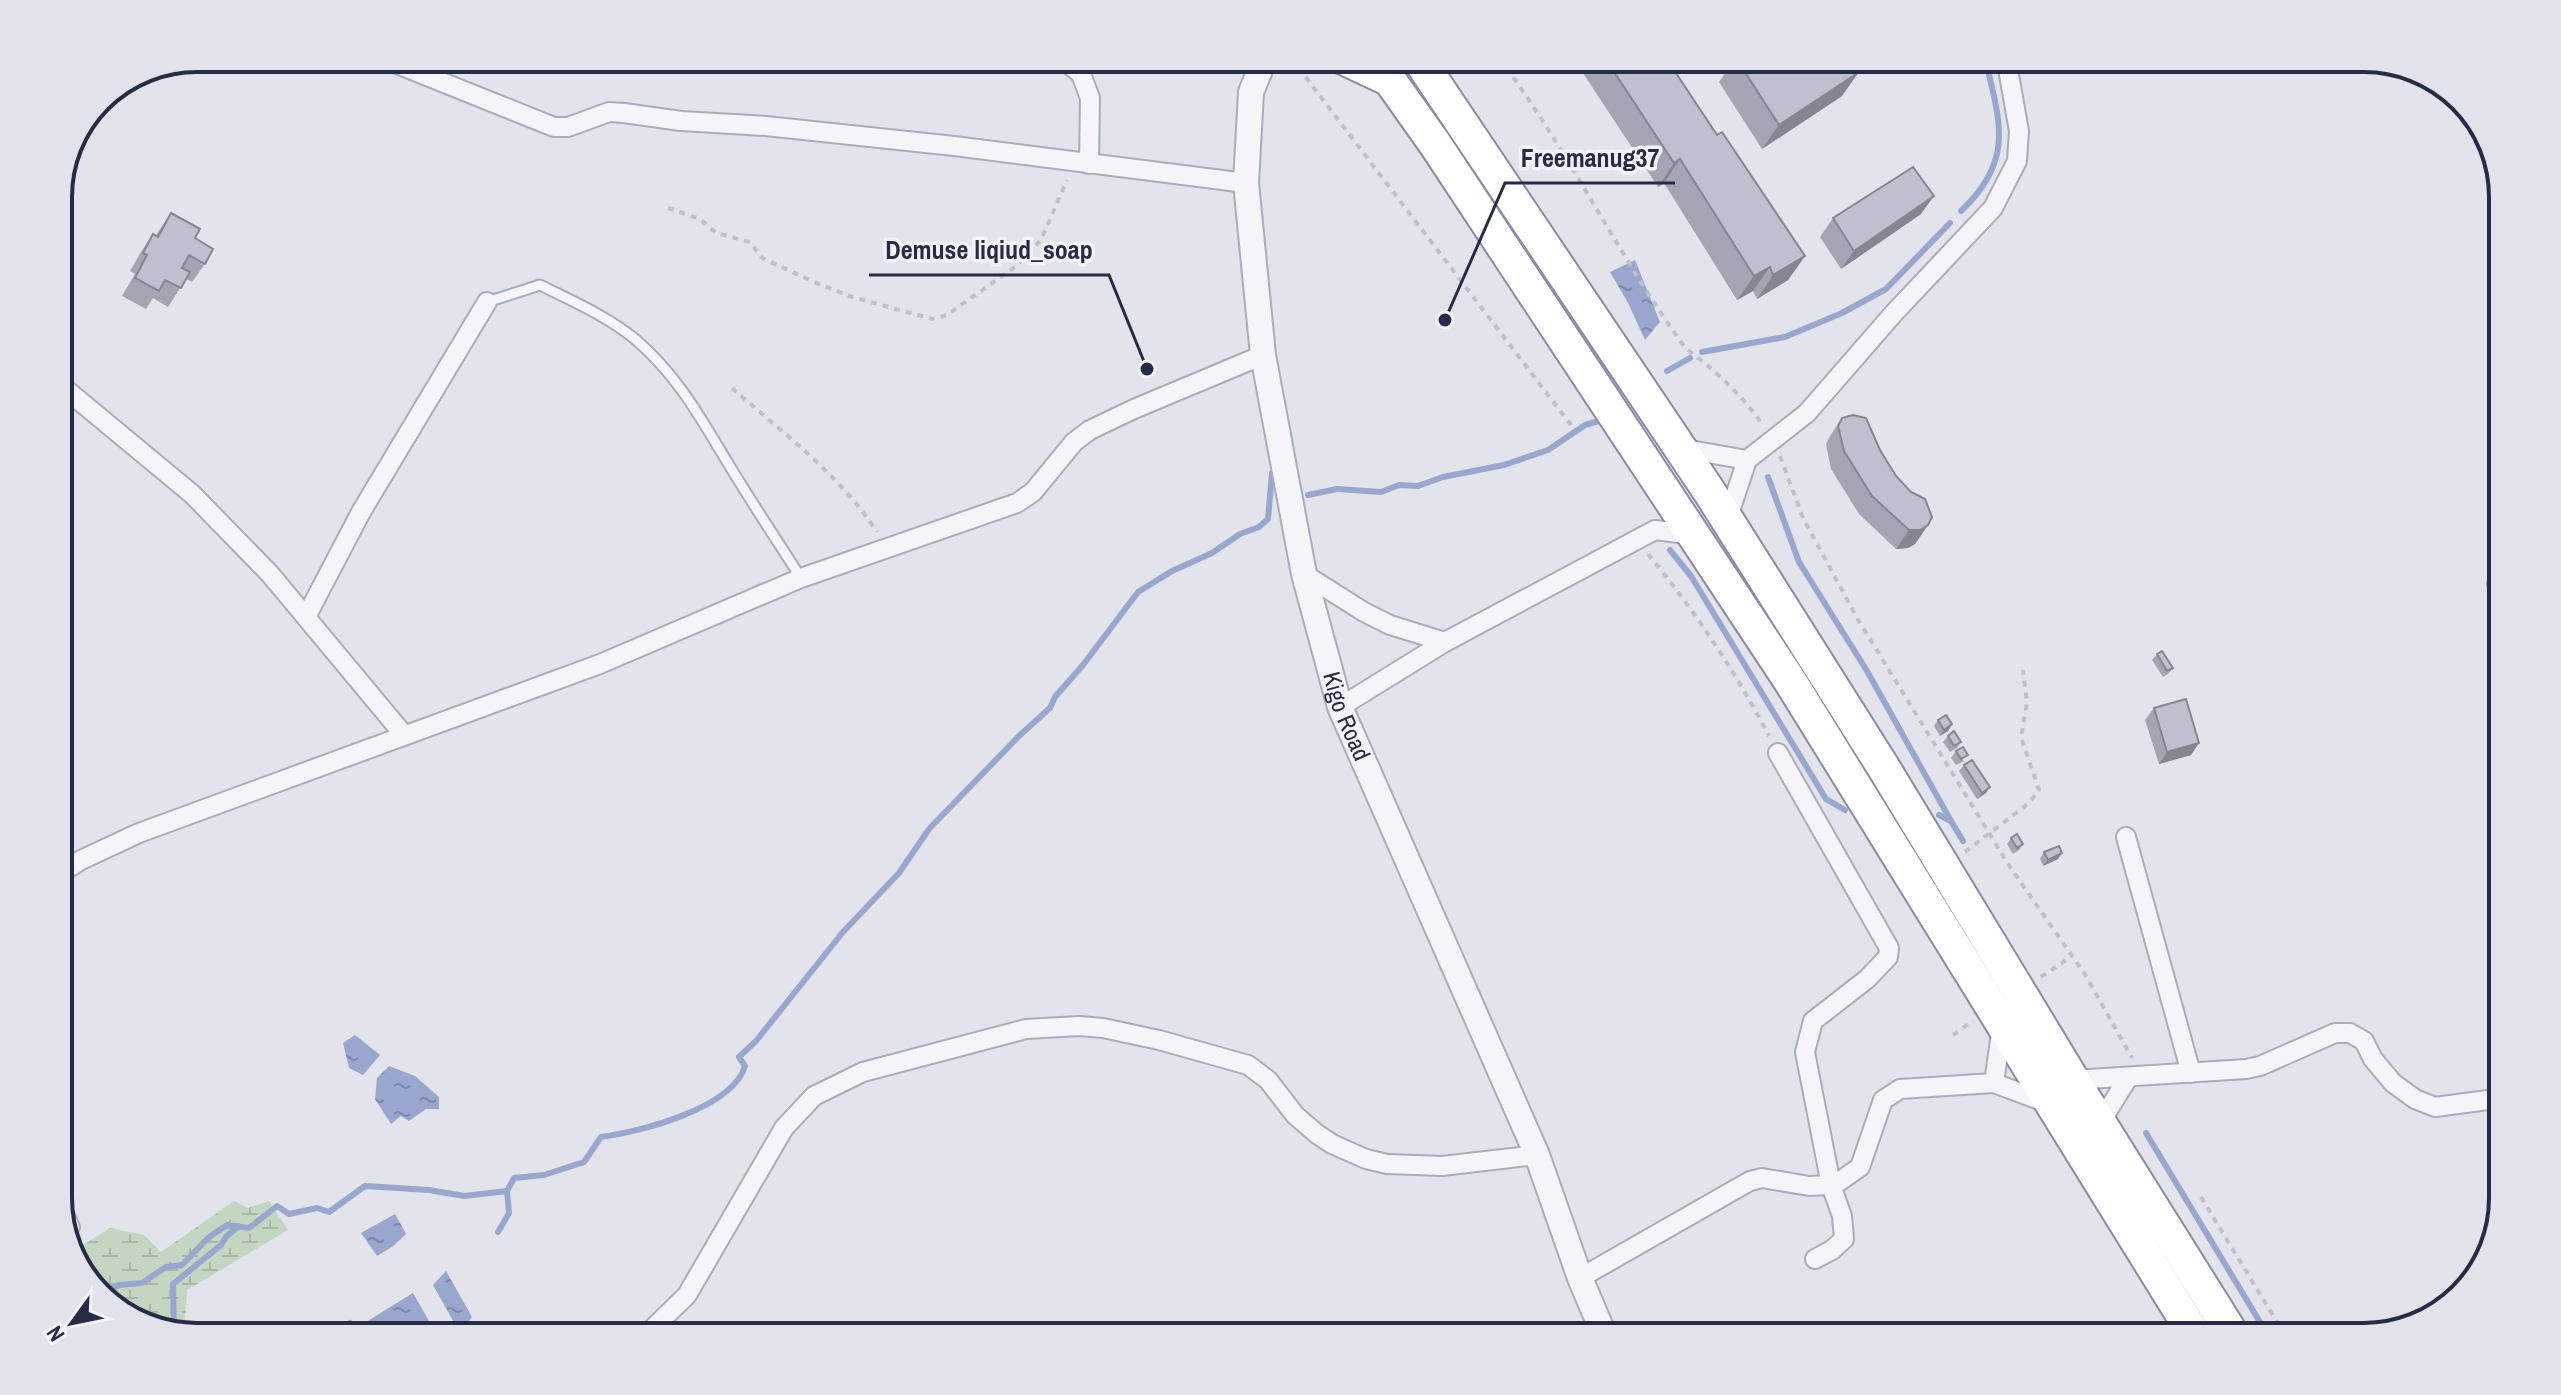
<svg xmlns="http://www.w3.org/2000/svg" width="2561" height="1395" font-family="'Archivo Narrow',sans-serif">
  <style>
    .wetland { fill: url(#wetland-marsh) }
    .water { fill: url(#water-ripples) }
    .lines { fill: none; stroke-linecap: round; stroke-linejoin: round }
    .stream { stroke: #99a6ce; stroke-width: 6 }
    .service-casing { stroke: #aaacb9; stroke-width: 13 }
    .minor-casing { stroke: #aaacb9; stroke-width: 22 }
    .tertiary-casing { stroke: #aaacb9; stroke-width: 28 }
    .trunk-casing { stroke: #878ba4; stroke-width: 36 }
    .path { stroke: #c0c0ca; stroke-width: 4; stroke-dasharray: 6 6; stroke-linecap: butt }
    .service { stroke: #f5f5f9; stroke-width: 9 }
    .minor { stroke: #f5f5f9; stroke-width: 18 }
    .tertiary { stroke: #f5f5f9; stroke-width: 24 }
    .trunk { stroke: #fff; stroke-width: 32 }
    .wall { fill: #a3a5b2 }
    .shaded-wall { fill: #858691 }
    .building { fill: #bec0cf; stroke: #858691; stroke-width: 2 }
    .labels { text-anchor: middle; stroke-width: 7; stroke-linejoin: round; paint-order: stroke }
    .street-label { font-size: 24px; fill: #282b45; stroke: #f2f3f8 }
    .rim { fill: none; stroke: #282b45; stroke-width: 4 }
    .leader { fill: none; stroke: #282b45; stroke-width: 3 }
    .callout-dot { fill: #282b45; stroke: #f2f3f8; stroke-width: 3 }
    .callout-label { font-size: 26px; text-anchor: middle; font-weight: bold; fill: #282b45; stroke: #f2f3f8; stroke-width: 7; stroke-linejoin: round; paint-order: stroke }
  </style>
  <defs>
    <pattern id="wetland-marsh" width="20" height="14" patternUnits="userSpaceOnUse" patternTransform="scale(2)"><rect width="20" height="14" fill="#c2d6c2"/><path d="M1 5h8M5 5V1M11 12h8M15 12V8" fill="none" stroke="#a7b8a8"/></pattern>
    <pattern id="water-ripples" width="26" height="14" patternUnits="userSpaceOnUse" patternTransform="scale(2)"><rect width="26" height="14" fill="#99a6ce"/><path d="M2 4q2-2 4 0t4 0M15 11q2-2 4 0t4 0" fill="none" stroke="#7d87a9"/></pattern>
  </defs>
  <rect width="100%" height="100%" fill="#e2e3eb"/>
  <path class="wetland" d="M 234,1201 L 248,1208 L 269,1201 L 288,1230 L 187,1290 L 184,1334 L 135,1322 L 87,1281 L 80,1247 L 110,1228 L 144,1235 L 161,1252 Z"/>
  <g class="water">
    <path d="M 1635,260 L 1660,322 L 1645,340 L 1628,303 L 1610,272 Z"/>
    <path d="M 355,1035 L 380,1055 L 363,1075 L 349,1068 L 343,1043 Z"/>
    <path d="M 389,1066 L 415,1076 L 439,1097 L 439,1109 L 426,1109 L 409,1121 L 401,1116 L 391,1124 L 375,1099 L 377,1078 Z"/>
    <path d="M 395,1214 L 406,1234 L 392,1247 L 377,1256 L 361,1233 Z"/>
    <path d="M 446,1271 L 472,1317 L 460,1333 L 433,1285 Z"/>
    <path d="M 413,1293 L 438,1337 L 376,1337 L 366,1322 Z"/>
  </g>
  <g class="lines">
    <g class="stream">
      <path d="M 1961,211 C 2015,160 2000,122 1985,58"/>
      <path d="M 1702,352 L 1785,337 L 1842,313 L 1886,289 L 1950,223"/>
      <path d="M 1667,371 L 1690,358"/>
      <path d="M 1768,477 L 1799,562 L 1867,671 L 1951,821"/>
      <path d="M 1308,495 L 1337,489 L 1381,492 L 1399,485 L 1418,486 L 1443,477 L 1504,465 L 1548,450 L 1585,425 L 1602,420"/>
      <path d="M 1670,550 L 1691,576 L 1826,799 L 1845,810"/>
      <path d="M 1939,815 L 1951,821 L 1963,841"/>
      <path d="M 2146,1133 L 2269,1337"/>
      <path d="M 498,1232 L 509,1213 L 507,1191 L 514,1178 L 544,1175 L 584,1162 L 601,1137 C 640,1132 733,1108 745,1066 L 739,1057 L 756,1041 L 843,932 L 899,873 L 929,829 L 1019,736 L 1050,708 L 1055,697 L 1083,665 L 1138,592 L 1172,571 L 1212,553 L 1240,534 L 1259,527 L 1268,519 L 1272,473 L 1278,471"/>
      <path d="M 102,1293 L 119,1285 L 142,1283 L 166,1267 L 182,1265 L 208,1238 L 227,1225 L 249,1228 L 277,1206 L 289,1214 L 317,1208 L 329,1212 L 365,1186 L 429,1190 L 464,1196 L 507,1191"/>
      <path d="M 174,1332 L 173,1284 L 221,1245 L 226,1237 L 238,1226"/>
      <path d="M 328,1337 L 350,1323 L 360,1337"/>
    </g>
    <g class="service-casing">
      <path id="service" d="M 487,302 L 540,285 C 572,301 607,316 635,339 C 676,374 699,415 726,460 C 750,500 776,539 801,578"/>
    </g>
    <g class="minor-casing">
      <g id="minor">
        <path d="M 382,58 L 554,127 L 568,127 L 609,112 L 624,113 L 681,121 L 766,126 L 954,146 L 1246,183"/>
        <path d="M 1061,58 L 1081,74 L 1090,98 L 1089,164"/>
        <path d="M 58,383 L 192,494 L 270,574 L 404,735"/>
        <path d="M 1679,448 L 1747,460"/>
        <path d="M 1727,520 L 1747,460 L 1807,413 L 1894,313 L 1993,208 L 2017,161 L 2019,131 L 2006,58"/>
        <path d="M 1304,574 L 1364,612 L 1390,625 L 1445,642"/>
        <path d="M 2497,584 L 2503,590"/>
        <path d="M 306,617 L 361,512 L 487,302"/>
        <path d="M 1340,707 L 1445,642 L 1655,530 L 1694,535"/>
        <path d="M 1778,753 L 1889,948 L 1888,957 L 1867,979 L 1813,1021 L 1805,1052 L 1831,1185 L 1842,1216 L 1844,1239 L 1832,1250 L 1815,1259"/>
        <path d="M 2126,837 L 2191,1073"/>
        <path d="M 58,875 L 81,860 L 139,833 L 600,664 L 801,578 L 1017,503 L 1033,492 L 1074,442 L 1090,430 L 1134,409 L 1263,355"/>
        <path d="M 2073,1080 L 2246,1069 L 2260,1066 L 2335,1033 L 2350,1033 L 2364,1041 L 2373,1059 L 2393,1083 L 2415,1099 L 2435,1107 L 2503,1098"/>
        <path d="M 1994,1083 L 2002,1026"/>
        <path d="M 2100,1123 L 2128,1078"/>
        <path d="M 58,1201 L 70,1227"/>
        <path d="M 1580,1278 L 1750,1181 L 1762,1178 L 1809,1186 L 1831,1185 L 1840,1181 L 1860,1167 L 1883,1100 L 1900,1089 L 1994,1083 L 2050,1104"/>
        <path d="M 644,1337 L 687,1295 L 784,1128 L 814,1096 L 863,1072 L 1026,1029 L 1079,1026 L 1103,1028 L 1159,1040 L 1248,1065 L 1268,1080 L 1295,1115 L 1317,1134 L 1332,1144 L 1366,1159 L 1387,1164 L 1442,1166 L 1537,1155"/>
      </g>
    </g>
    <g class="tertiary-casing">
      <g id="tertiary">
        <path id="s1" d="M 1265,58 L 1251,92 L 1246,183 L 1263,355 L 1304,574 L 1340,707 L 1537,1155 L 1580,1278 L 1605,1337"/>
      </g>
    </g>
    <g class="trunk-casing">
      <g id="trunk">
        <path d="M 1343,58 L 1390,80"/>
        <path d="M 1374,58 L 1435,144 L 1790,681 L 2196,1337"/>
        <path d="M 1418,58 L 1709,491 L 1882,765 L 2073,1080 L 2234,1337"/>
      </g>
    </g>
    <g class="path">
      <path d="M 1291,58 L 1571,425"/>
      <path d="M 1499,58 C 1567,148 1615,250 1681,342 C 1688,352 1699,358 1708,366 C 1728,383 1747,402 1762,424"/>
      <path d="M 668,208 L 700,219 L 716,233 L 750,242 L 762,258 L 814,282 L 852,297 L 932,319 L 947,315 L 1015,267 L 1041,240 L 1067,180"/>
      <path d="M 732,388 C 782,432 840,475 877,532"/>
      <path d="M 1780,456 L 1803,518 L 1857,618 L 2010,867 L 2086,976 L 2132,1058"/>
      <path d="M 1648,554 C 1695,611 1735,671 1769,736"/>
      <path d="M 1965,852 L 2029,803 L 2039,790 L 2021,737 L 2027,703 L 2023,670"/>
      <path d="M 2041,977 L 2072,956"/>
      <path d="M 1953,1035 L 1973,1021"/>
      <path d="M 2201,1197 L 2286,1337"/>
    </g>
    <use href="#service" class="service"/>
    <use href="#minor" class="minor"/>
    <use href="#tertiary" class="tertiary"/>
    <use href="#trunk" class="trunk"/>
  </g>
  <g class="wall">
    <path d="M 1573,58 L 1666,58 L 1717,135 L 1805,256 L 1788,280 L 1757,299 L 1753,291 L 1737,300 L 1664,183 L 1658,187 Z"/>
    <path d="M 1736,58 L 1842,96 L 1762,149 L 1719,82 Z"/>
    <path d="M 171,213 L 195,238 L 205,264 L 192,282 L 186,279 L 168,307 L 153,298 L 146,309 L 122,296 L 135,274 L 130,271 L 141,252 L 153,234 L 156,235 Z"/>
    <path d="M 1921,214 L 1841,269 L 1820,237 L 1833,218 Z"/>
    <path d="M 1842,418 L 1880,450 L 1928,525 L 1915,544 L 1908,548 L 1896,549 L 1859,514 L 1831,469 L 1826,444 L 1830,436 Z"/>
    <path d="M 2157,654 L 2173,668 L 2168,674 L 2163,677 L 2152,660 Z"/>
    <path d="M 2154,708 L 2191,755 L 2159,764 L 2145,720 Z"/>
    <path d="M 1938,720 L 1952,724 L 1948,731 L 1940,736 L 1934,726 Z"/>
    <path d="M 1948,736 L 1961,742 L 1957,748 L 1950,752 L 1943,742 Z"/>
    <path d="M 1956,751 L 1964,761 L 1956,765 L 1951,758 Z"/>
    <path d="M 1964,765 L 1986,793 L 1977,799 L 1959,771 Z"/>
    <path d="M 2011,838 L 2023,844 L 2019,850 L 2013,854 L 2007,844 Z"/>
    <path d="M 2044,852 L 2058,859 L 2043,866 L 2040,859 Z"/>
  </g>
  <g class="shaded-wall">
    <path d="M 1859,72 L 1842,96 L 1762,149 L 1779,125 Z"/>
    <path d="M 1680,159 L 1664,183 L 1658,187 L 1674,163 Z"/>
    <path d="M 1934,196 L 1921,214 L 1841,269 L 1854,251 Z"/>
    <path d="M 1805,256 L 1788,280 L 1757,299 L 1773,275 Z"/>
    <path d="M 1770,267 L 1753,291 L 1737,300 L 1754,276 Z"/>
    <path d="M 1928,525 L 1915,544 L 1908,548 L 1896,549 L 1909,530 Z"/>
    <path d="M 1952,724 L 1948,731 L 1940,736 L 1944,730 Z"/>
    <path d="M 2199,743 L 2191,755 L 2159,764 L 2167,752 Z"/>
    <path d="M 1990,787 L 1986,793 L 1977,799 L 1982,793 Z"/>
    <path d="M 2062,853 L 2058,859 L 2043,866 L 2048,860 Z"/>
  </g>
  <g class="building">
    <path d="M 1605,58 L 1666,58 L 1717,135 L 1722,132 L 1805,256 L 1773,275 L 1770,267 L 1754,276 L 1680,159 L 1674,163 Z"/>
    <path d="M 1736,58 L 1850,58 L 1859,72 L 1779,125 Z"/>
    <path d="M 1913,167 L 1934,196 L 1854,251 L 1833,218 Z"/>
    <path d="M 171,213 L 200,229 L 195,238 L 213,249 L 205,264 L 189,255 L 182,268 L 190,272 L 181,288 L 165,280 L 159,291 L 135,278 L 147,255 L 143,253 L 153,234 L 158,237 Z"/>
    <path d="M 1853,415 L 1866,418 L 1880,450 L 1896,476 L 1911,492 L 1925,499 L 1932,517 L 1928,525 L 1920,530 L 1909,530 L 1872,496 L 1844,451 L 1838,426 L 1842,418 Z"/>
    <path d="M 2162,651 L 2173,668 L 2167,671 L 2157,654 Z"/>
    <path d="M 2186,699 L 2199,743 L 2167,752 L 2154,708 Z"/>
    <path d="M 1946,715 L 1952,724 L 1944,730 L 1938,720 Z"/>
    <path d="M 1954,731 L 1961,742 L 1954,746 L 1948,736 Z"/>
    <path d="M 1963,747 L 1968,755 L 1961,759 L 1956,751 Z"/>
    <path d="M 1972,760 L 1990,787 L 1982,793 L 1964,765 Z"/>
    <path d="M 2017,834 L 2023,844 L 2017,848 L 2011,838 Z"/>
    <path d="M 2059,846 L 2062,853 L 2048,860 L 2044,852 Z"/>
  </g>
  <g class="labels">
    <g class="street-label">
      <text dy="8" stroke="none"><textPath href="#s1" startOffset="672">Kigo Road</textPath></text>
    </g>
  </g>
  <path d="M0 0H2561V1395H0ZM197 72H2364A125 125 0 0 1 2489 197V1198A125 125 0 0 1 2364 1323H197A125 125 0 0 1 72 1198V197A125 125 0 0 1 197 72Z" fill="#e2e3ea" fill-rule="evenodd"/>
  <path class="rim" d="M197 72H2364A125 125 0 0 1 2489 197V1198A125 125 0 0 1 2364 1323H197A125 125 0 0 1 72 1198V197A125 125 0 0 1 197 72Z"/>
  <path class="leader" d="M1445 320L1505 183H1675M1147 369L1109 275H869"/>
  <g class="callout-dot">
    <circle cx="1445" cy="320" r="8"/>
    <circle cx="1147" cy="369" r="8"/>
  </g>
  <g class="callout-label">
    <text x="1590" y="167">Freemanug37</text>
    <text x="989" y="259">Demuse liqiud_soap</text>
  </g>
  <g transform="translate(72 1323) rotate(237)" stroke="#f2f3f8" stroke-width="6" paint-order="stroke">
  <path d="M0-6L14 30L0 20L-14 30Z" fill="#282b45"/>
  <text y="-12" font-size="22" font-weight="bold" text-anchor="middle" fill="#282b45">N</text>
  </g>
</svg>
